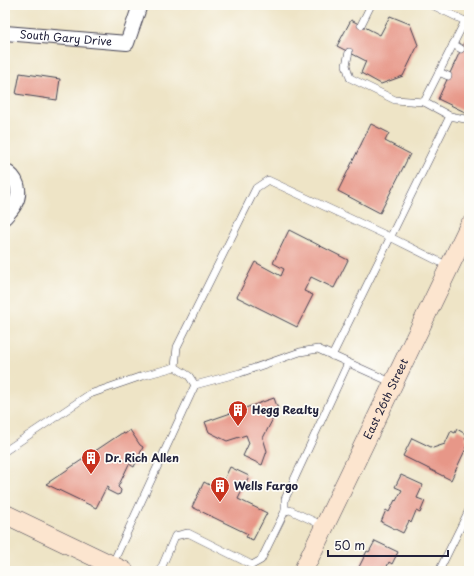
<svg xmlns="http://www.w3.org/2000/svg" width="474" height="576" font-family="'Playpen Sans',sans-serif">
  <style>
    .building { fill: #e79788 }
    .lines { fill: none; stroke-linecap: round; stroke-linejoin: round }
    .lane-casing { stroke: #413f50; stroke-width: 8 }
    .street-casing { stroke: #413f50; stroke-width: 16 }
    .secondary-casing { stroke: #413f50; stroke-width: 20 }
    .lane { stroke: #fff; stroke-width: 7 }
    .street { stroke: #fff; stroke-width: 14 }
    .secondary { stroke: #fce5cf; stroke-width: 19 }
    .labels { text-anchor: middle; stroke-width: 3.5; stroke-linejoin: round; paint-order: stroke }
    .street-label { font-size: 11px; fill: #22223b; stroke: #fdfcf7 }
    .poi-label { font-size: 11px; font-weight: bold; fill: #22223b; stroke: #fdfcf7; text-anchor: start }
  </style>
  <rect width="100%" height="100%" fill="#fdfcf7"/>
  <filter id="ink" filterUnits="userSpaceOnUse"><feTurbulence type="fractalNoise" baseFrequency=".025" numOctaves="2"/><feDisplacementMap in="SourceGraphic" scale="8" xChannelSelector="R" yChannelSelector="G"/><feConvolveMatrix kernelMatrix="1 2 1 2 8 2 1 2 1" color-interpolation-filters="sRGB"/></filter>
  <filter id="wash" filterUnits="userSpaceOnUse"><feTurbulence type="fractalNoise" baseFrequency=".012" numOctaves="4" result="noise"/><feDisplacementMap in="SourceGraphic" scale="16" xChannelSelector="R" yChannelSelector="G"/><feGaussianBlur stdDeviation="0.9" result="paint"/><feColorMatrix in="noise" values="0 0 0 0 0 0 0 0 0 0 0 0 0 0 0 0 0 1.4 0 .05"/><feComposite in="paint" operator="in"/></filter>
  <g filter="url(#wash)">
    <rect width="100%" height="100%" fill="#eee4c6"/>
    <g id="blocks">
      <g class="building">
        <path d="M 390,16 L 410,24 L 418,45 L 403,76 L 381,84 L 361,73 L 366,61 L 337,46 L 351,20 L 380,35 Z"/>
        <path d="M 469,32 L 469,114 L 438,99 Z"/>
        <path d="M 20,73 L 60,79 L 57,100 L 16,94 Z"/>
        <path d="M 371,124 L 389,133 L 385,141 L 410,154 L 380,213 L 338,191 Z"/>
        <path d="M 289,230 L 348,260 L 334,288 L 311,277 L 304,291 L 313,295 L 297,327 L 237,297 L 255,262 L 281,276 L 284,269 L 273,263 Z"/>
        <path d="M 274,398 L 278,409 L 263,438 L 267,451 L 262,465 L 243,456 L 249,443 L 246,435 L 227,441 L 209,432 L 205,422 Z"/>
        <path d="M 457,429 L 467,435 L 465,439 L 469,440 L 469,442 L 451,480 L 403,456 L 412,438 L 433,448 L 445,444 L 451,431 L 455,433 Z"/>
        <path d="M 130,430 L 140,445 L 143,447 L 134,467 L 129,464 L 118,487 L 121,490 L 120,494 L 117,495 L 107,490 L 109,487 L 107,486 L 96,508 L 46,484 L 122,433 L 125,434 Z"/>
        <path d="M 230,467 L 249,476 L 238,499 L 267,513 L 253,540 L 246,537 L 248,534 L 192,507 L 204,482 L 219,490 Z"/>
        <path d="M 401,475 L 423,485 L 417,498 L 425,501 L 420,513 L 416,511 L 411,523 L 409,521 L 403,533 L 381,522 L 386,510 L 389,512 L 395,500 L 396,501 L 402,490 L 395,487 Z"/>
        <path d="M 375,541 L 398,552 L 392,564 L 389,562 L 385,571 L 357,571 L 367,551 L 369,552 Z"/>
      </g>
    </g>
  </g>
  <g filter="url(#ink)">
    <use href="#blocks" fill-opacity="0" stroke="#413f50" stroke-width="1"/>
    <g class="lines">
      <g class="lane-casing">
        <g id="lane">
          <path d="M 432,5 L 465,21"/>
          <path d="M 361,25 L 371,5"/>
          <path d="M 453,44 L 461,49"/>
          <path d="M 349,52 L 346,65 L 350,78 L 395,100 L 424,102"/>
          <path d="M 439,72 L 448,76"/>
          <path d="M 450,116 L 424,102 L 465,21 L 469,20"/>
          <path d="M 332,356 L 450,116 L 465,119 L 469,118"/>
          <path d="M 175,367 L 177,347 L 256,188 L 268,180 L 390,237 L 448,266"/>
          <path d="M 195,385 L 240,373 L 300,352 L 318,349 L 393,383"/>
          <path d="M 5,451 L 90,394 L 142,376 L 175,367 L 189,376 L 195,385 L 112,565"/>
          <path d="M 285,511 L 285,499 L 348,363"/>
          <path d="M 160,571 L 175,536 L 188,533 L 252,565 L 261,560 L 285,511 L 290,510 L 324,526"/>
          <path d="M 439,571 L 469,510"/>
        </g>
      </g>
      <g class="street-casing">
        <g id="street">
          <path id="s1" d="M 5,33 L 127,43 L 140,5"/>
          <path d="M 5,171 C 17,177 22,191 15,204 C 13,209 8,213 5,217"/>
        </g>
      </g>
      <g class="secondary-casing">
        <g id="secondary">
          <path d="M 5,514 L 124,571"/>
          <path id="s2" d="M 303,571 L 469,226"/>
        </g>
      </g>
      <use href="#lane" class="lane"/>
      <use href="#street" class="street"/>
      <use href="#secondary" class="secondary"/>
    </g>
  </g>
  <defs>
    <g id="building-pin" transform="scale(1)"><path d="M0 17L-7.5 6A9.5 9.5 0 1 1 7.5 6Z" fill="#c8321e" stroke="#fdfcf7"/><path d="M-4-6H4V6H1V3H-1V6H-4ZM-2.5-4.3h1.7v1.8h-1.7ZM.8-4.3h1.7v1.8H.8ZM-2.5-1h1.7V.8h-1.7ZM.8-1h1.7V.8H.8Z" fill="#fff"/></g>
  </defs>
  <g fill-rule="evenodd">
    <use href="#building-pin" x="238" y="410"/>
    <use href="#building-pin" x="91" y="458"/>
    <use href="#building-pin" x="220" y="486"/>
  </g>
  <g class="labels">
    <g class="street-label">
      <text dy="4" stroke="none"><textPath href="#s1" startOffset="61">South Gary Drive</textPath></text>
      <text dy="4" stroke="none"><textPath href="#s2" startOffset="191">East 26th Street</textPath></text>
    </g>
    <g class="poi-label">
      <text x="252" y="414">Hegg Realty</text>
      <text x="105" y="462">Dr. Rich Allen</text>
      <text x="234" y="490">Wells Fargo</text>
    </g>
  </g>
  <rect width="474" height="576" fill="none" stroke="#fdfcf7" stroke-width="20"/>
  <path d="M328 550v6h120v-6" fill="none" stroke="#22223b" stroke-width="2"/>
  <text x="334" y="550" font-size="12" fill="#22223b" stroke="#fdfcf7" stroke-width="3" paint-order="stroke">50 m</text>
</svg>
